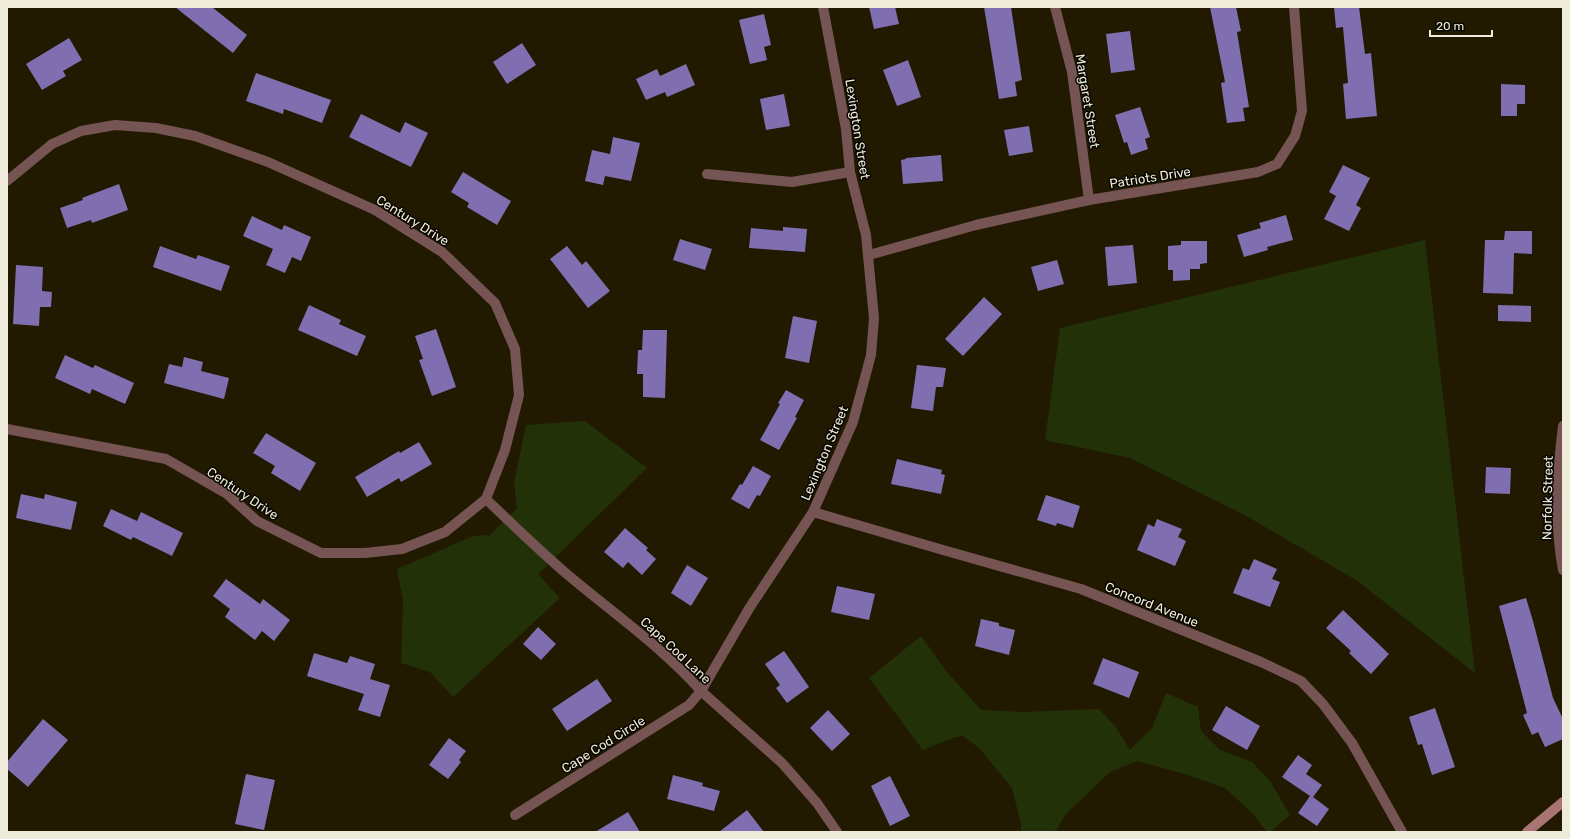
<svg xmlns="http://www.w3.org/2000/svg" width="1570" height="839" font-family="Rubik,sans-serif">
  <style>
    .green { fill: #233108 }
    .building { fill: #7f6fb0 }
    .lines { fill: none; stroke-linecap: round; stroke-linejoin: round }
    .minor { stroke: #755453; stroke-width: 10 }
    .secondary { stroke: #a97572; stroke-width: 10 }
    .labels { text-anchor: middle; stroke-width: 3; stroke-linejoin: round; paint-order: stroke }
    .street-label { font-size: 13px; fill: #efebda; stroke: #080600 }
  </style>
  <rect width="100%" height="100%" fill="#211a00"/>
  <g class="green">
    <path d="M 1425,240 L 1475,673 L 1356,580 L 1243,514 L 1130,458 L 1045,440 L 1060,328 Z"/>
    <path d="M 585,421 L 647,468 L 538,574 L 560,598 L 453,697 L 430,672 L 401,663 L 403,600 L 397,569 L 473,536 L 490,535 L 517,508 L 514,482 L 526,425 Z"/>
    <path d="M 921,636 L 947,672 L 981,710 L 1023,712 L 1099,709 L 1115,726 L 1130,750 L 1152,728 L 1166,693 L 1198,707 L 1201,731 L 1220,750 L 1252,762 L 1270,781 L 1290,815 L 1270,832 L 1267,832 L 1252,813 L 1225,788 L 1188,775 L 1138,761 L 1110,772 L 1066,814 L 1055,832 L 1021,832 L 1021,824 L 1012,788 L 979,748 L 963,736 L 952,738 L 923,750 L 869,678 Z"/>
  </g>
  <g class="building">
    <path d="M 175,7 L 212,7 L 247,35 L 233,53 Z"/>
    <path d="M 869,7 L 895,7 L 899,24 L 874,29 Z"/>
    <path d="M 984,7 L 1011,7 L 1022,80 L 1015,82 L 1017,96 L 999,99 Z"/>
    <path d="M 1210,7 L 1236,7 L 1241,31 L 1237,32 L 1249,107 L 1243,108 L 1245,121 L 1227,123 L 1221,83 L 1225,82 Z"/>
    <path d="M 1334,7 L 1359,7 L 1365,54 L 1371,53 L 1377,116 L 1346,119 L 1343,84 L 1348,83 L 1343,27 L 1336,28 Z"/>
    <path d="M 764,14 L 771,45 L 764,47 L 767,60 L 750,64 L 739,20 Z"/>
    <path d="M 1130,31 L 1135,70 L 1111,73 L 1106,34 Z"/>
    <path d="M 69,38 L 82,60 L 63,71 L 66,76 L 42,90 L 26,64 Z"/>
    <path d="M 522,43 L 536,65 L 507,84 L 493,62 Z"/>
    <path d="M 908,60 L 921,97 L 897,106 L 883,70 Z"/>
    <path d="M 686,64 L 695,85 L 667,97 L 665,92 L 646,100 L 636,79 L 657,69 L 660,76 Z"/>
    <path d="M 256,73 L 331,100 L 322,123 L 284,109 L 283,114 L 246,101 Z"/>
    <path d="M 1501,84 L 1525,85 L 1525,104 L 1517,104 L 1517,116 L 1501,116 Z"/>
    <path d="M 784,94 L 790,126 L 766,130 L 760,99 Z"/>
    <path d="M 1140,107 L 1150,137 L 1145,139 L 1148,149 L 1131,155 L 1127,142 L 1124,143 L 1115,115 Z"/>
    <path d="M 361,114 L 400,133 L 405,122 L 428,133 L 411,167 L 349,137 Z"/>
    <path d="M 1029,126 L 1033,152 L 1009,156 L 1004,130 Z"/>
    <path d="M 613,137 L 640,143 L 631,181 L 605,176 L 603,185 L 585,181 L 592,150 L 610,154 Z"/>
    <path d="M 941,155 L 943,181 L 903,184 L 901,160 L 906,159 L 906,158 Z"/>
    <path d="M 1343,165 L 1370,178 L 1356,205 L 1361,208 L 1349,231 L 1324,219 L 1336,196 L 1329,192 Z"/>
    <path d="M 463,172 L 511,201 L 497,225 L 467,207 L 469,203 L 451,192 Z"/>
    <path d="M 119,184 L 128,210 L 92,223 L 91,220 L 67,228 L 60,208 L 83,200 L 82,198 Z"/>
    <path d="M 1286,215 L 1293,240 L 1267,247 L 1268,250 L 1244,257 L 1237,235 L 1261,228 L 1259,223 Z"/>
    <path d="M 252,216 L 282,230 L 284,225 L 311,237 L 301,261 L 292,257 L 285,273 L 266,265 L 273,249 L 243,236 Z"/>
    <path d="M 783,227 L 807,229 L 805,252 L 749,248 L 751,228 L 783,231 Z"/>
    <path d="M 1505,231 L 1532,231 L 1532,254 L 1514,253 L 1513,294 L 1483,293 L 1485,240 L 1504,240 Z"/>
    <path d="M 680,239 L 712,249 L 705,270 L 673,260 Z"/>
    <path d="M 1181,241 L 1207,241 L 1207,263 L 1200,264 L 1200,269 L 1190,269 L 1190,280 L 1173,281 L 1173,270 L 1168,270 L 1168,246 L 1181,245 Z"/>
    <path d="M 1133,245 L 1137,283 L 1108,286 L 1105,247 Z"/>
    <path d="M 160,246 L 196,259 L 198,255 L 230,266 L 221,291 L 153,267 Z"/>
    <path d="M 567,246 L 582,265 L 586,261 L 610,291 L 588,308 L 550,259 Z"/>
    <path d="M 1057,260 L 1064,284 L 1038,291 L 1031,267 Z"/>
    <path d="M 16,265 L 43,267 L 42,291 L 52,292 L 51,307 L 40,307 L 39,326 L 13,324 Z"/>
    <path d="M 984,297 L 1002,314 L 963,356 L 945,339 Z"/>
    <path d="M 309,305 L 341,320 L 339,324 L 366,336 L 357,356 L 298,330 Z"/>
    <path d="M 1498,305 L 1531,306 L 1531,322 L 1498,321 Z"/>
    <path d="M 793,316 L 817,321 L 809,363 L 785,358 Z"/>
    <path d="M 436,329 L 456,387 L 432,396 L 419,360 L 423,359 L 415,336 Z"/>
    <path d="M 643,330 L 667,330 L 665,398 L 643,397 L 643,374 L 637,374 L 638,350 L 642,350 Z"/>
    <path d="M 65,355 L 93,368 L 95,365 L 134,383 L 125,404 L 92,389 L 90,394 L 55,378 Z"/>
    <path d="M 184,357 L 203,362 L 201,371 L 229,378 L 224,399 L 164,383 L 169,364 L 182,367 Z"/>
    <path d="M 917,365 L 946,368 L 943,387 L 936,387 L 933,411 L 911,408 Z"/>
    <path d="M 786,390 L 804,400 L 795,417 L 797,418 L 779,450 L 760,440 L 780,404 L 778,403 Z"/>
    <path d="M 266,433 L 316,463 L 300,491 L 271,473 L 275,466 L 253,453 Z"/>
    <path d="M 419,442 L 432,464 L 401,482 L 399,478 L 367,497 L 355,477 L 399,451 L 400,453 Z"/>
    <path d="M 897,459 L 942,470 L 941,474 L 945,475 L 941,494 L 891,484 Z"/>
    <path d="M 753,466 L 771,476 L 760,496 L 757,495 L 749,509 L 731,499 L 740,484 L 742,485 Z"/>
    <path d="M 1486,467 L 1511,468 L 1510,494 L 1485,493 Z"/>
    <path d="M 21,494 L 44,499 L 45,494 L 77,502 L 71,530 L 16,518 Z"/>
    <path d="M 1046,495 L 1080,506 L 1073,528 L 1057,523 L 1056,526 L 1037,520 Z"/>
    <path d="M 111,509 L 137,521 L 141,512 L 183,533 L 172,556 L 133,537 L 131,540 L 103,526 Z"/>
    <path d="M 1157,519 L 1182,529 L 1178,537 L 1186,541 L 1175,566 L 1137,550 L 1148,524 L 1154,527 Z"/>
    <path d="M 625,528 L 648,548 L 646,550 L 656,559 L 642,575 L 628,562 L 623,568 L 604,552 Z"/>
    <path d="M 1254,559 L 1277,569 L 1272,579 L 1280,582 L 1270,607 L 1233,593 L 1243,568 L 1249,570 Z"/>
    <path d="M 687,565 L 708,578 L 691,606 L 671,593 Z"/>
    <path d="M 226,579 L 260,604 L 263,599 L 290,620 L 274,641 L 262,631 L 255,640 L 225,617 L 230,609 L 213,596 Z"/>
    <path d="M 837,586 L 875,594 L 869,620 L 831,612 Z"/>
    <path d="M 1526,598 L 1533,621 L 1553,698 L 1563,719 L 1563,739 L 1545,747 L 1538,732 L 1532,735 L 1523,715 L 1527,713 L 1499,606 Z"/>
    <path d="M 1343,610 L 1389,654 L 1371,674 L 1349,653 L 1351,651 L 1326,628 Z"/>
    <path d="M 981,619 L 999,623 L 999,626 L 1015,630 L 1009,655 L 975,646 Z"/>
    <path d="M 538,627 L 556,644 L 541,660 L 523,644 Z"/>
    <path d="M 784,651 L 809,687 L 787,703 L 776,688 L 780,685 L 765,664 Z"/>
    <path d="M 314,653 L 347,663 L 350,656 L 375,664 L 370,679 L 390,685 L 380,717 L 358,710 L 364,694 L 307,676 Z"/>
    <path d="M 1103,658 L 1139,672 L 1129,698 L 1093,684 Z"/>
    <path d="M 597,679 L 612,701 L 567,731 L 552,709 Z"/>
    <path d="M 1226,706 L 1260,726 L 1247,750 L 1212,730 Z"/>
    <path d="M 1435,708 L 1455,767 L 1432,775 L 1422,744 L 1418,745 L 1409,717 Z"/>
    <path d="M 828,710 L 850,734 L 832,751 L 810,728 Z"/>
    <path d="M 43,719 L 68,740 L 28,787 L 7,769 L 7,762 Z"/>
    <path d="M 449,738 L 466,751 L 459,760 L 461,762 L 448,779 L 429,765 Z"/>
    <path d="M 1298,755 L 1312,765 L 1306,774 L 1322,785 L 1313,797 L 1329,809 L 1317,826 L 1298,813 L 1310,796 L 1282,777 Z"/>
    <path d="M 246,774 L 275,780 L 264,830 L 235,824 Z"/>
    <path d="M 673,775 L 703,783 L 702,786 L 720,791 L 714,811 L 667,799 Z"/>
    <path d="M 890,776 L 910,816 L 890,826 L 871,786 Z"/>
    <path d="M 747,810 L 764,832 L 719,832 Z"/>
    <path d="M 628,812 L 640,832 L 595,832 Z"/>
  </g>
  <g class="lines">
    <g class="minor">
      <path d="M 1055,7 L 1072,72 L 1089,200"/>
      <path d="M 707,174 L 792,182 L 850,172"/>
      <path d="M 7,181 L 52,144 L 81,131 L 115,125 L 156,128 L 195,136 L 268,162 L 375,210 L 442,252 L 495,303 L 515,349 L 519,395 L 505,450 L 486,499 L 445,532 L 402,549 L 365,553 L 321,553 L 257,521 L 227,494 L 166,459 L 7,429"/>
      <path d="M 869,255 L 976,225 L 1089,200 L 1258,172 L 1277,164 L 1295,136 L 1302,111 L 1294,7"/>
      <path d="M 1563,426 C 1557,473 1554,523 1563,570"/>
      <path d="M 486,499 C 513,525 540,551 568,575 C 613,613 662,647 701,691 L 782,763 L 817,803 L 837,832"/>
      <path d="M 813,512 L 943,550 L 1081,589 L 1261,662 L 1301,681 L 1323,704 L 1352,743 L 1402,832"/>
      <path d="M 515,815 L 689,705 L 701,691 L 750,607 L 813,512 L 853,422 L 871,355 L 874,318 L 866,235 L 850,172 L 846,129 L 823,7"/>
    </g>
    <path class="secondary" d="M 1527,832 L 1563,802"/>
  </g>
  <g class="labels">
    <g class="street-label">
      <text transform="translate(1088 101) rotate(81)" y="5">Margaret Street</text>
      <text transform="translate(858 129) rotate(81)" y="5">Lexington Street</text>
      <text transform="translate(1150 177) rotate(-9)" y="5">Patriots Drive</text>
      <text transform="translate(413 220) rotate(32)" y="5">Century Drive</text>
      <text transform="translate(824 453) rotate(-67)" y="5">Lexington Street</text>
      <text transform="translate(243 493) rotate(34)" y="5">Century Drive</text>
      <text transform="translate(1547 498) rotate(-89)" y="5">Norfolk Street</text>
      <text transform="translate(1152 604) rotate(22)" y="5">Concord Avenue</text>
      <text transform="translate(676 650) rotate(43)" y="5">Cape Cod Lane</text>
      <text transform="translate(603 744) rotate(-32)" y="5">Cape Cod Circle</text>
    </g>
  </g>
  <rect width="1570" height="839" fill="none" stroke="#efebda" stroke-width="16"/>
  <path d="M1430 30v6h62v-6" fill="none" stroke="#efebda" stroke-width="2"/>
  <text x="1436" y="30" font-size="12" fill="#efebda" stroke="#080600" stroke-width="3" paint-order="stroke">20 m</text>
</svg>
